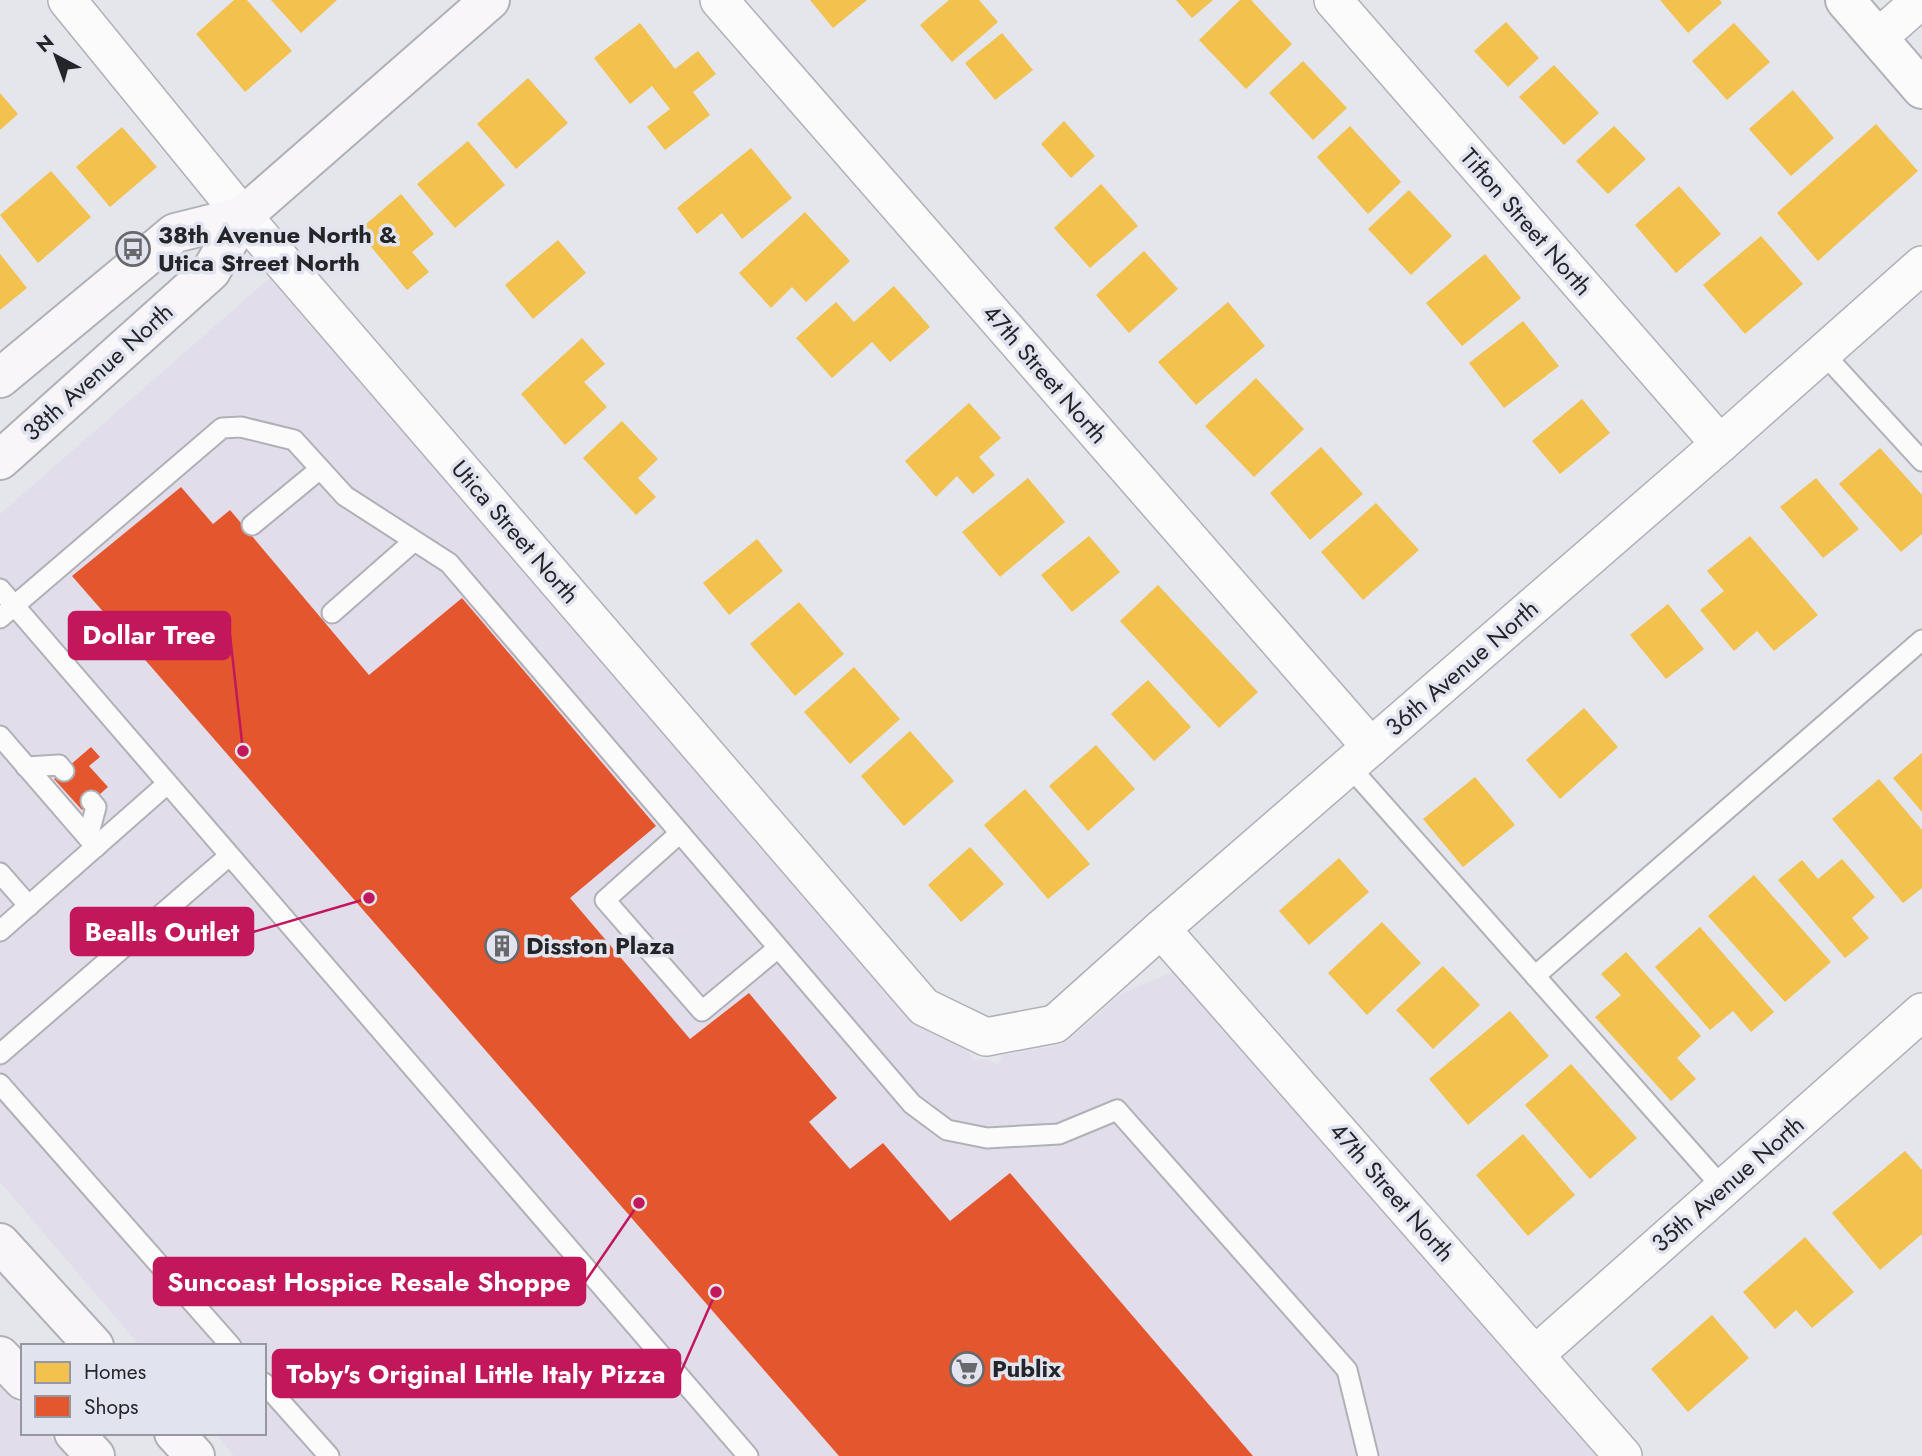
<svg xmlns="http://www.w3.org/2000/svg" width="1922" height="1456" font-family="Jost,sans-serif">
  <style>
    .commercial { fill: #e2ddeb }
    .homes { fill: #f2c14e }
    .shops { fill: #e4572e }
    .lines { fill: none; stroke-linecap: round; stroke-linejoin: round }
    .service-casing { stroke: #b0b1b6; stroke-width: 23 }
    .minor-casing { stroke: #b0b1b6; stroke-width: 40 }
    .tertiary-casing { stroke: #b0b1b6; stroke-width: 42 }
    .secondary-casing { stroke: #b0b1b6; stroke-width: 42 }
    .service { stroke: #fbfbfc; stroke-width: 19 }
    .minor { stroke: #fbfbfc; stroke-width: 37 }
    .tertiary { stroke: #fbfbfc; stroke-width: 38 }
    .secondary { stroke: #f8f6f8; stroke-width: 38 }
    .labels { text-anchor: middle; stroke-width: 7; stroke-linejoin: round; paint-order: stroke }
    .street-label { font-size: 24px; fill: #242529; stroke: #e1e4ef }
    .poi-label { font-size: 24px; font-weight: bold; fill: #242529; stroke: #e1e4ef; text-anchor: start }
    .leader { fill: none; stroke: #c2185b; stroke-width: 2.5 }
    .callout-dot { fill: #c2185b; stroke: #e1e4ef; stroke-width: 2.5 }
    .callout { fill: #c2185b; stroke: #c2185b; stroke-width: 2.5 }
    .callout-label { font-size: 26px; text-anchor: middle; font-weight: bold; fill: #fff }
  </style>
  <rect width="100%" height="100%" fill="#e4e6ec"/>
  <g class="commercial">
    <path d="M 271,277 L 909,1019 L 917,1025 L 969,1051 L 973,1061 L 986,1059 L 998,1065 L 1002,1055 L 1060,1045 L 1069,1040 L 1121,994 L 1173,972 L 1596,1456 L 234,1456 L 215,1433 L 264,1433 L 264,1346 L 140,1346 L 0,1182 L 0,514 Z"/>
    <path d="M 0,1384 L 23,1408 L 23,1433 L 47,1433 L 69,1456 L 0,1456 Z"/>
  </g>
  <g class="homes">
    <path d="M 234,0 L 247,0 L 292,51 L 245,92 L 196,34 Z"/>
    <path d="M 271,0 L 337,0 L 301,33 Z"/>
    <path d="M 810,0 L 867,0 L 833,28 Z"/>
    <path d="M 949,0 L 979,0 L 998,22 L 952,62 L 920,25 Z"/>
    <path d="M 1176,0 L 1213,0 L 1192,18 Z"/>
    <path d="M 1240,0 L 1251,0 L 1292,44 L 1246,89 L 1199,40 Z"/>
    <path d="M 1660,0 L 1720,0 L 1722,3 L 1688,33 Z"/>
    <path d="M 1506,22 L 1539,58 L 1508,87 L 1474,51 Z"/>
    <path d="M 640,23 L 675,69 L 698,51 L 716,74 L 693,92 L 710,115 L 665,150 L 647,127 L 670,109 L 652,86 L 630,104 L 594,58 Z"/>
    <path d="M 1734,23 L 1770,62 L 1727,100 L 1692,61 Z"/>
    <path d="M 1002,33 L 1033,70 L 995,100 L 965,63 Z"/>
    <path d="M 1303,61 L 1347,108 L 1313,140 L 1269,93 Z"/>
    <path d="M 1554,65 L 1599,113 L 1564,145 L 1519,97 Z"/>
    <path d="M 528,78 L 568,123 L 516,169 L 477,124 Z"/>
    <path d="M 1793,90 L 1834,138 L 1791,176 L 1749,129 Z"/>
    <path d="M 0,93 L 18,114 L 0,130 Z"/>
    <path d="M 1064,121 L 1095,156 L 1071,178 L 1041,144 Z"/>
    <path d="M 1876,124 L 1918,171 L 1818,261 L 1777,213 Z"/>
    <path d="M 1350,126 L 1401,182 L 1368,214 L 1317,157 Z"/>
    <path d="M 1614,126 L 1646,159 L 1608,194 L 1576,161 Z"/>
    <path d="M 122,127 L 157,167 L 110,207 L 76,167 Z"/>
    <path d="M 468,141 L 505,185 L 455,228 L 417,184 Z"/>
    <path d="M 751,148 L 792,198 L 742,239 L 722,213 L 697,234 L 677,208 Z"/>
    <path d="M 51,171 L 91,217 L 38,263 L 0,215 Z"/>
    <path d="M 1101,184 L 1138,226 L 1090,268 L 1054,228 Z"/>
    <path d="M 1679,186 L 1721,234 L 1676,273 L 1635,225 Z"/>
    <path d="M 1409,190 L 1452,236 L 1411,275 L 1368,229 Z"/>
    <path d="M 401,194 L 434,234 L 412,252 L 429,272 L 407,290 L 358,231 Z"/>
    <path d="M 805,212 L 850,261 L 806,302 L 792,287 L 771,308 L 739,273 Z"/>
    <path d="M 1761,236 L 1803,284 L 1745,334 L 1703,285 Z"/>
    <path d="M 558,240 L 586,273 L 533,319 L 505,285 Z"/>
    <path d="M 1144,251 L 1178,289 L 1129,333 L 1096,295 Z"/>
    <path d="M 0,254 L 27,288 L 0,310 Z"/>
    <path d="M 1485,254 L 1521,298 L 1462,346 L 1426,303 Z"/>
    <path d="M 894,286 L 930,327 L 890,362 L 872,342 L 832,378 L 796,338 L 836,302 L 854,322 Z"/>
    <path d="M 1228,302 L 1265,346 L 1196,405 L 1158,362 Z"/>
    <path d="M 1523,321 L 1559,366 L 1504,408 L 1469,363 Z"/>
    <path d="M 582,338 L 605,364 L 584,382 L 607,407 L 565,445 L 521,394 Z"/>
    <path d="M 1256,378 L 1304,429 L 1254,477 L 1205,426 Z"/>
    <path d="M 1582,399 L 1610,433 L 1560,474 L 1532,441 Z"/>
    <path d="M 969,403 L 1001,438 L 979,457 L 995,475 L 973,494 L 957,476 L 936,497 L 905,461 Z"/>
    <path d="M 622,421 L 658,459 L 638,478 L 656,497 L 636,515 L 583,458 Z"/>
    <path d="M 1321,447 L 1363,494 L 1310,540 L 1270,493 Z"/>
    <path d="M 1880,448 L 1922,495 L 1922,534 L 1901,552 L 1839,484 Z"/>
    <path d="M 1028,478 L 1065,522 L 1000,577 L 962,532 Z"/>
    <path d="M 1816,478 L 1859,529 L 1823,558 L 1780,507 Z"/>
    <path d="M 1376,503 L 1419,550 L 1363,600 L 1321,552 Z"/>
    <path d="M 1089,536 L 1120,572 L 1072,612 L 1041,575 Z"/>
    <path d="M 1750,536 L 1818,615 L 1774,651 L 1757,631 L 1734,651 L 1700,610 L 1724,591 L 1707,571 Z"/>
    <path d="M 757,539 L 783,571 L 729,615 L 703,583 Z"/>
    <path d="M 1158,585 L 1258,692 L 1219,728 L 1120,621 Z"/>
    <path d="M 799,602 L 844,654 L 795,696 L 750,644 Z"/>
    <path d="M 1668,604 L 1704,649 L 1666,679 L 1630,635 Z"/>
    <path d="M 854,667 L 900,719 L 850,764 L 804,712 Z"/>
    <path d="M 1148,680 L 1191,727 L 1154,761 L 1111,714 Z"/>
    <path d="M 1584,708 L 1618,747 L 1560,799 L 1526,760 Z"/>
    <path d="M 910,731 L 954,781 L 904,826 L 861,776 Z"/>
    <path d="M 1096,745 L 1135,789 L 1088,831 L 1049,786 Z"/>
    <path d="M 1922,753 L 1922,812 L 1893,778 Z"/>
    <path d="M 1475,777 L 1515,825 L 1463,867 L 1423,819 Z"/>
    <path d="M 1879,779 L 1922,830 L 1922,888 L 1903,903 L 1832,819 Z"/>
    <path d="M 1025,789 L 1090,864 L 1048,899 L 984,825 Z"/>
    <path d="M 970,847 L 1004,884 L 961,922 L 928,885 Z"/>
    <path d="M 1339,858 L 1369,892 L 1309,945 L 1279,911 Z"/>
    <path d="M 1842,859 L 1875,897 L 1852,918 L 1869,938 L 1845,958 L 1778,880 L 1802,860 L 1818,879 Z"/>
    <path d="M 1754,875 L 1831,962 L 1785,1002 L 1708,916 Z"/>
    <path d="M 1382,922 L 1421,963 L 1367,1015 L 1328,973 Z"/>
    <path d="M 1700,927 L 1774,1012 L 1751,1032 L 1733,1011 L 1710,1030 L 1655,967 Z"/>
    <path d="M 1626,952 L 1701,1036 L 1677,1058 L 1696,1079 L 1671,1101 L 1595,1017 L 1621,995 L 1601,974 Z"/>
    <path d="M 1443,966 L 1480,1005 L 1433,1049 L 1396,1010 Z"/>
    <path d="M 1510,1011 L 1549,1056 L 1468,1125 L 1429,1079 Z"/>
    <path d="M 1571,1064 L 1637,1138 L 1590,1179 L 1525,1105 Z"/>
    <path d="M 1523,1134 L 1575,1195 L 1528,1236 L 1476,1175 Z"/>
    <path d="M 1905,1151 L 1922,1170 L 1922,1234 L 1880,1270 L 1832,1213 Z"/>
    <path d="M 1805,1237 L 1854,1292 L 1812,1328 L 1796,1310 L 1775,1329 L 1743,1292 Z"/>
    <path d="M 1712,1315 L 1749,1358 L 1688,1412 L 1651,1369 Z"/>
  </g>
  <g class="shops">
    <path d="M 181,487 L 213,524 L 230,510 L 369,675 L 462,598 L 656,826 L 570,898 L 690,1039 L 749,993 L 837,1098 L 809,1122 L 850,1169 L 883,1143 L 950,1221 L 1010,1173 L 1253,1456 L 839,1456 L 72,576 Z"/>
    <path d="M 91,747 L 100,757 L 89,766 L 108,787 L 82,810 L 54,779 Z"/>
  </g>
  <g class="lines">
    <g class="service-casing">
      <g id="service">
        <path d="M 1823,353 L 1922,461"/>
        <path d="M 252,525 L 320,469"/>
        <path d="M 0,589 L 748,1456"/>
        <path d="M 332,613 L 414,541"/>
        <path d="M 0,618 L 222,428 L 241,427 L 294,440 L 345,496 L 449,563 L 912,1104 L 947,1130 L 987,1138 L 1059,1134 L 1117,1110 L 1347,1370 L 1368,1456"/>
        <path d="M 0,736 L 96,847"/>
        <path d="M 1349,766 L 1723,1188"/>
        <path d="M 26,767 L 59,765 L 64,771"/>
        <path d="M 680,833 L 605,900 L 702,1011 L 778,948"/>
        <path d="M 88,837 L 96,807 L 91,801"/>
        <path d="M 0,873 L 29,906"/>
        <path d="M 0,931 L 167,784"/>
        <path d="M 1535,976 L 1922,640"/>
        <path d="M 0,1054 L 229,856"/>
        <path d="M 0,1084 L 231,1346"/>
        <path d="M 264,1383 L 329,1456"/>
      </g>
    </g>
    <g class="minor-casing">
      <g id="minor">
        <path d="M 67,0 L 243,216 L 924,1007 L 986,1037 L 1055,1024 L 1161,929 L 1720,444 L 1922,265"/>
        <path d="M 719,0 L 1371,747"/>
        <path d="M 1333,0 L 1720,444"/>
        <path d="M 1878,38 L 1921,0"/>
        <path d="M 1161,929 L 1623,1456"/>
        <path d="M 1535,1355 L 1922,1012"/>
      </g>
    </g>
    <g class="tertiary-casing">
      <path id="tertiary" d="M 1845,0 L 1922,89"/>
    </g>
    <g class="secondary-casing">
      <g id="secondary">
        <path d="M 0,378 L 175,233 L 243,216"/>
        <path d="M 0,460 L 211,271 L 243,216 L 490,0"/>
        <path d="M 0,1243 L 94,1346"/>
        <path d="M 0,1356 L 23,1380"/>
        <path d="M 74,1433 L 95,1456"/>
        <path d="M 174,1433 L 195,1456"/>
      </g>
    </g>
    <use href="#service" class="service"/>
    <use href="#minor" class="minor"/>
    <use href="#tertiary" class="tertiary"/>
    <use href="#secondary" class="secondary"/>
  </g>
  <defs>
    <g id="bus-ring" transform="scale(1.75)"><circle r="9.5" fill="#e1e4ef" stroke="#67696d" stroke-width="1.5"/><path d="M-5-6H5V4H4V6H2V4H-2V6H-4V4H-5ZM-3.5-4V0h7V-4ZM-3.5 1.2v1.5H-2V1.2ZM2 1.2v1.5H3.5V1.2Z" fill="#67696d"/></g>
    <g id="building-ring" transform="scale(1.75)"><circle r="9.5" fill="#e1e4ef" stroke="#67696d" stroke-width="1.5"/><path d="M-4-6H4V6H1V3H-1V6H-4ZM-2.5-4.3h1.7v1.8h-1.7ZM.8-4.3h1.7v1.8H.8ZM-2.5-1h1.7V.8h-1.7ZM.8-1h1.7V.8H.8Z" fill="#67696d"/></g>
    <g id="supermarket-ring" transform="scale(1.75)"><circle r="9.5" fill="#e1e4ef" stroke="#67696d" stroke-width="1.5"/><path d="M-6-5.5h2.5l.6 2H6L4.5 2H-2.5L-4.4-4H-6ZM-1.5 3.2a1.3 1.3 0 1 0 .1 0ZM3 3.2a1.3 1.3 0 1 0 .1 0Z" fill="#67696d"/></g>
  </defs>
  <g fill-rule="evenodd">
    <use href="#bus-ring" x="133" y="249"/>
    <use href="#building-ring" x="502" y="946"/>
    <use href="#supermarket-ring" x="967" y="1369"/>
  </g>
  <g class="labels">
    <g class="street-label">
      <text transform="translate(1526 222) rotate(49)" y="8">Tifton Street North</text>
      <text transform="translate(98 372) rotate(-42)" y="8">38th Avenue North</text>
      <text transform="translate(1045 374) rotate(49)" y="8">47th Street North</text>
      <text transform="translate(515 532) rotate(49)" y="8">Utica Street North</text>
      <text transform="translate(1462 668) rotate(-41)" y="8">36th Avenue North</text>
      <text transform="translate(1728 1184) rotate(-41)" y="8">35th Avenue North</text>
      <text transform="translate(1392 1192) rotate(49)" y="8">47th Street North</text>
    </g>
    <g class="poi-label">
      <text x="158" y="243">38th Avenue North &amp;<tspan x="158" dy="28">Utica Street North</tspan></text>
      <text x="526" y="954">Disston Plaza</text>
      <text x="992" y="1377">Publix</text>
    </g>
  </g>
  <path class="leader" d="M243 751L230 635M369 898L253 932M639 1203L585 1282M716 1292L680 1374"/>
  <g class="callout-dot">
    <circle cx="243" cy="751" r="7"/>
    <circle cx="369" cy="898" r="7"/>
    <circle cx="639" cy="1203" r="7"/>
    <circle cx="716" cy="1292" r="7"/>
  </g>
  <g class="callout">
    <rect x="69" y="612" width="161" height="47" rx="7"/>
    <rect x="71" y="908" width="182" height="47" rx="7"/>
    <rect x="154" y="1258" width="431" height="47" rx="7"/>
    <rect x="273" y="1350" width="407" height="47" rx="7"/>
  </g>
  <g class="callout-label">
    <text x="149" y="644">Dollar Tree</text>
    <text x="162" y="941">Bealls Outlet</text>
    <text x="369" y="1291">Suncoast Hospice Resale Shoppe</text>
    <text x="476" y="1383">Toby's Original Little Italy Pizza</text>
  </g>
  <rect x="21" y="1344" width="245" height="91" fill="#e1e4ef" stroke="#9598a0" stroke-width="2"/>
  <rect x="35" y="1362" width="35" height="21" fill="#f2c14e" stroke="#9598a0" stroke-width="2"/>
  <text x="84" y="1379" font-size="21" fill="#242529">Homes</text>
  <rect x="35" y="1396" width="35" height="21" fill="#e4572e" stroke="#9598a0" stroke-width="2"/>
  <text x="84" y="1414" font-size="21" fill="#242529">Shops</text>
  <g transform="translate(56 56) rotate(319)" stroke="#e1e4ef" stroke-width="5" paint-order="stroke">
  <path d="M0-5L12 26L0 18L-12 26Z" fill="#242529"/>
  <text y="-10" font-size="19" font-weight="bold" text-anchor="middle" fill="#242529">N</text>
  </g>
</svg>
